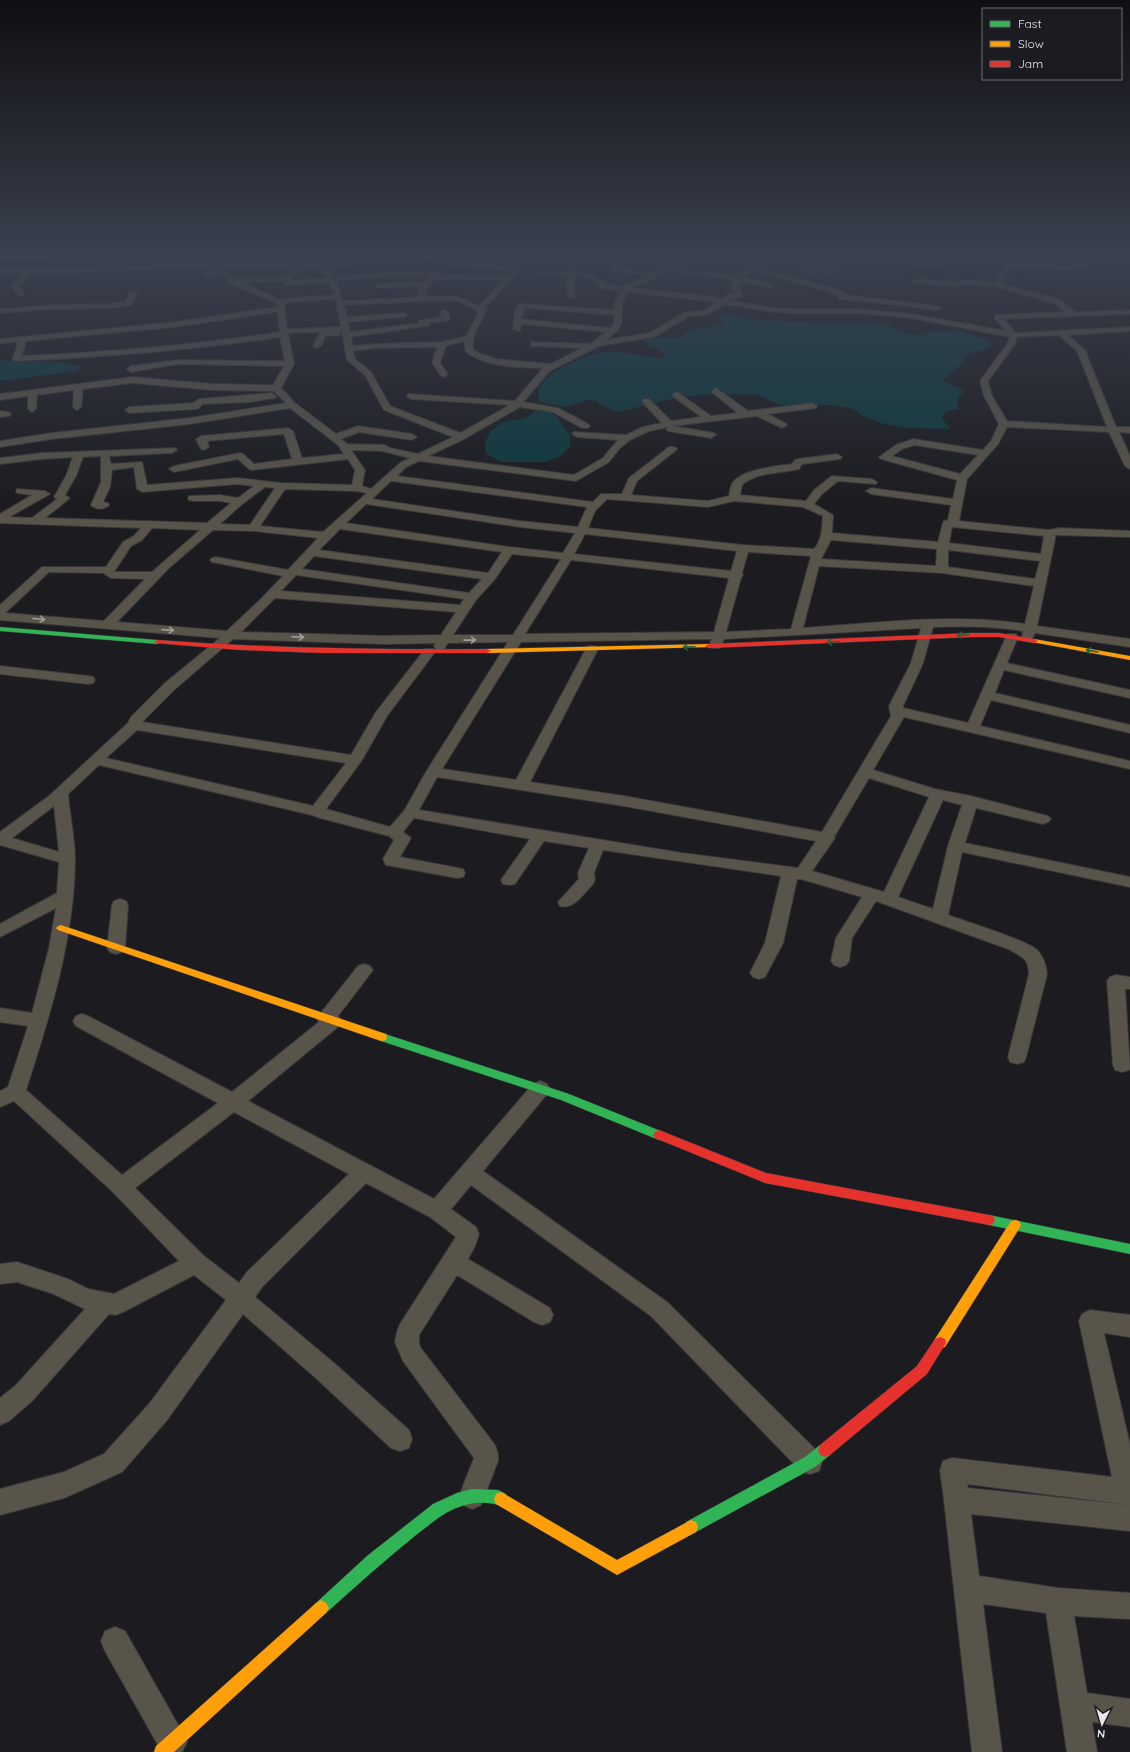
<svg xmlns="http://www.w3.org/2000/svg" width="1130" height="1752" font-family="Quicksand,sans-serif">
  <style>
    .water { fill: #0e3a3f }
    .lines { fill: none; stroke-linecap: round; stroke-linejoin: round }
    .street-casing { stroke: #39393c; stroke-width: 2 }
    .fast-casing { stroke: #39393c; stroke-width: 1 }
    .slow-casing { stroke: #39393c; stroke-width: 1 }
    .jam-casing { stroke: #39393c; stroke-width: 1 }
    .street { fill: #58544a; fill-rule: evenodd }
    .fast { fill: #30b455; fill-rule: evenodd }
    .slow { fill: #ff9f0a; fill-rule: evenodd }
    .jam { fill: #e5322d; fill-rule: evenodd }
    .oneway { stroke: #a09e9a }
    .oneway2 { stroke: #246038 }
  </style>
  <rect width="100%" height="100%" fill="#1c1c20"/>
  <g class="water">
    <path d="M 725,315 C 780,324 833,324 888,323 L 894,329 L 902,333 L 919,335 L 926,332 L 959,332 L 970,334 L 991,342 L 991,346 L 964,356 L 964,362 L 943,380 L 963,390 L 964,393 L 960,396 L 957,401 L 959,409 L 947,411 L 941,417 L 950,429 L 906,428 L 881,423 L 863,416 L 854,409 L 832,405 L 779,405 L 756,394 L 699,395 L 679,397 L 619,412 L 600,405 L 597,401 L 587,400 L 566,407 L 539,402 L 538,389 C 549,373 557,370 574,362 C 597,352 606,350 631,354 C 643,355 653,359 665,358 L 665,355 L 661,350 L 647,345 L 645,340 L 654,338 L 681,337 C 691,326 711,327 724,324 L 721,320 L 716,317 Z"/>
    <path d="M 0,360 L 66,363 L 80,366 L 78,371 L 0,381 Z"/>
    <path d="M 538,408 L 553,412 L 570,435 L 570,446 L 561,456 L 545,462 L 500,462 L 486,453 L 485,442 L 491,431 L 503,422 L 526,418 Z"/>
  </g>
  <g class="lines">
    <g class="street-casing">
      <g id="street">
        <path d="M 317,256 L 323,256 L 324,263 L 371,260 L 398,256 L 423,256 L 448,259 L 451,261 L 519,268 L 519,270 L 485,308 L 487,310 C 481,323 471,334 473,349 L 479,353 L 496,359 L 551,364 L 582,348 L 534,346 L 531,346 L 531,342 L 590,344 L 606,332 L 521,324 L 520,331 L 517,331 L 513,329 L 514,314 L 519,304 L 522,304 L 614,310 L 614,304 L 621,291 L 601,288 L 590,278 L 574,274 L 575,297 L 571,299 L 567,297 L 567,275 L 539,275 L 536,273 L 539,271 L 567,271 L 570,256 L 576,256 L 573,270 L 594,276 L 606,284 L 621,287 L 646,276 L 611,269 L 610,268 L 618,256 L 624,256 L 617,267 L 653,273 L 693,256 L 701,256 L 676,268 L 737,276 C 740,270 766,257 774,256 C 785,255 821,259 829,265 L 811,273 L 795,268 L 798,266 L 810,269 L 819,266 L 780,256 L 759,268 L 779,273 L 845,292 L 846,295 L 937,306 L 941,308 L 937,310 L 842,299 L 839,299 L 838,295 L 775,276 L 753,271 L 743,277 L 772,284 L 772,288 L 741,281 L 738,287 L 743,296 L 730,300 L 766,307 L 791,309 L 858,309 L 912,314 L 1006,331 L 995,319 L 995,315 L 1066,312 L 1053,303 L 997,287 L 967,284 L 957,286 L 914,283 L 910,281 L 914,279 L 957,282 L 967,280 L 995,283 L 1005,265 L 1004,264 L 925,266 L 871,264 L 868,262 L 871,260 L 925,262 L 999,260 L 1002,258 L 1012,263 L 1070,266 L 1082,264 L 1070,256 L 1078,256 L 1088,262 L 1089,263 L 1086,267 L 1070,270 L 1011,267 L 1001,284 L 1059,299 L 1075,312 L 1130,310 L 1130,314 L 1004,319 L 1016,333 L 1130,327 L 1130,331 L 1068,335 L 1085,350 L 1116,427 L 1130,427 L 1130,433 L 1119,432 L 1130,456 L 1130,469 L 1125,466 L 1109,432 L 1007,427 L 998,444 L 967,479 L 959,521 L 1049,530 L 1060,528 L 1130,531 L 1130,537 L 1055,535 L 1055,539 L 1037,626 L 1130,639 L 1130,647 L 1035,633 L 1032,639 L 1024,639 L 1022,636 L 1023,631 C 993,626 964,626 933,627 L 923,663 L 903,706 L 903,708 L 968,723 L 1006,637 L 1008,634 L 1016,634 L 1018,637 L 1007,663 L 1130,690 L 1130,698 L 1004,670 L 995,693 L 1130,725 L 1130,733 L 991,700 L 980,726 L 1130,761 L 1130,769 L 904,717 L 873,770 L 935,789 L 971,796 L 1048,816 L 1051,819 L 1048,822 L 1043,824 L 976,808 L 965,843 L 1130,877 L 1130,887 L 962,852 L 948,915 C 964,921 1030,941 1038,951 C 1044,958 1046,965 1047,974 L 1026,1057 L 1024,1062 L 1017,1064 L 1010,1062 L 1008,1057 L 1029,974 C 1028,957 1022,957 1008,949 L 876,901 L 852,938 L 849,961 L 846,965 L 840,967 L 834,965 L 831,961 L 836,938 L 862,897 L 801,879 L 797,879 L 783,943 L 765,977 L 759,979 L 753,977 L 750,973 L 765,943 L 781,876 L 603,850 L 594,873 L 595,880 L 593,884 C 584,893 574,910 560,906 L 558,902 L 579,879 L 578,873 L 589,848 L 544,841 L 515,884 L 509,885 L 503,884 L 501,880 L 530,839 L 414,818 L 403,832 L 411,838 L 400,857 L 463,869 L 465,873 L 463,877 L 457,878 L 386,865 L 383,859 L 394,840 L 389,836 L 320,818 L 312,815 L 99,765 L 68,794 C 70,817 75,839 75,861 C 74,940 50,1015 26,1090 L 122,1175 L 218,1103 L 76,1026 L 73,1021 L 76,1016 L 82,1014 L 88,1016 L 232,1092 L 319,1022 L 317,1019 L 320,1014 L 358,966 L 364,964 L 370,966 L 373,970 L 370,974 L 338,1016 L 342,1021 L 339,1026 L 248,1101 L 434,1199 L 533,1084 L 540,1081 L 547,1084 L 550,1089 L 547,1094 L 483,1171 L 667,1302 L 819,1453 L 822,1462 L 819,1471 L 810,1474 L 801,1471 L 651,1316 L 471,1185 L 451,1209 L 476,1227 L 479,1234 L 475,1246 L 468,1259 L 550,1308 L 553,1315 L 550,1322 L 542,1325 L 534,1322 L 457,1275 L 419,1335 L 419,1342 L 420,1347 L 495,1445 L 498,1454 L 498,1461 L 481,1505 L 472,1509 L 463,1505 L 459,1496 L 474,1458 L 403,1361 L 395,1342 L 397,1332 L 400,1324 L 456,1237 L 430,1217 L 366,1183 L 263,1286 L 255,1297 L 334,1363 L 409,1430 L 412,1439 L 409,1448 L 400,1451 L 391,1448 L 317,1379 L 243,1314 L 167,1420 L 122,1472 L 64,1498 L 0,1515 L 0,1489 L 64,1472 L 104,1454 L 149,1404 L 226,1300 L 194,1275 L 123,1312 L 115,1315 L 109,1314 L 32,1401 L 9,1421 L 0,1425 L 0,1398 L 16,1385 L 85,1309 L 54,1294 L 17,1282 L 0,1284 L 0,1264 L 17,1262 L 68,1279 L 88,1289 L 114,1294 L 179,1261 L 114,1193 L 14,1101 L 0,1107 L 0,1091 L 8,1087 L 28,1026 L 0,1022 L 0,1008 L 32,1013 L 49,948 L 56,908 L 0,937 L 0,924 L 57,893 L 59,862 L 0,845 L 0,832 L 49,796 L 128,723 L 131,717 L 165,683 L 220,638 L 0,620 L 0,605 L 42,567 L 106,567 L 123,542 L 134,536 L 141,528 L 0,523 L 0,514 L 32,495 L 17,493 L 16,491 L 17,489 L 45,491 L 50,494 L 9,517 L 32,518 L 57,499 L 54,497 L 66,476 L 73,457 L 42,459 L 0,464 L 0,458 L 42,453 L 175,448 L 177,450 L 172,453 L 109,456 L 111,464 L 142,462 L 147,485 L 237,478 L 282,483 L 352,485 L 355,470 L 348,459 L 252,470 L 249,469 L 238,459 L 174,472 L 169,469 L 174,466 L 240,453 L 243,454 L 254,464 L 292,459 L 284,434 L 207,441 L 209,447 L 204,450 L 201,449 L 196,439 L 201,436 L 288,428 L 293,431 L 302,458 L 344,454 L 338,445 L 290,408 L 190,424 L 52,439 L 0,447 L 0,441 L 52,433 L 190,418 L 286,403 L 274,391 L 213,390 L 132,383 L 83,389 L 81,407 L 77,410 L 73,407 L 74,390 L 37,395 L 36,409 L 32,412 L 28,409 L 28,396 L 0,400 L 0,394 L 132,377 L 213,384 L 273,385 L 284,366 L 178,364 L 131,372 L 127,369 L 131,366 L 178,360 L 285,361 L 280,337 C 193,350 105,357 16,361 L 12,359 L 17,347 L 17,342 L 0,343 L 0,339 L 175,322 L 277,307 L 276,303 L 233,285 L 222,275 L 206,276 L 203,274 L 206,272 L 224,271 L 234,278 L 285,277 L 287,274 L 291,273 L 292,268 L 228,267 L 30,274 L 19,286 L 25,294 L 21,296 L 18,296 L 11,286 L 22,274 L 0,273 L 0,269 L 22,270 L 228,263 L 274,265 L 318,263 ZM 409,258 L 444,263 L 447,265 L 512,271 L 507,276 L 440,275 L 443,270 L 440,268 L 434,272 L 387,272 L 335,277 L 327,267 L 371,264 ZM 321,267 L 328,278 L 292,281 L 292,276 L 297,274 L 299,268 ZM 669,271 L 734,280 L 730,287 L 734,294 L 728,294 L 722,299 L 701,295 L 630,288 ZM 387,276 L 430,276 L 424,282 L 378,284 L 374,286 L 378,288 L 420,286 L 417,291 L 420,297 L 343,301 L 336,281 ZM 435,279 L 503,280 L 479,306 L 456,296 L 427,297 L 425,291 ZM 285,281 L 285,285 L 288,285 L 330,282 L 334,295 L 278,299 L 240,282 ZM 627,292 L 717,302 L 703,311 L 685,312 L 649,333 L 606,340 L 618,330 L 622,322 L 622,304 ZM 335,299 L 341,327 L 287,329 L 284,303 ZM 455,300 L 479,311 L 466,336 L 442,342 L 375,344 L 353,346 L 351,337 L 426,326 L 429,326 L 429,323 L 446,321 L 450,319 L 448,312 L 444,310 L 440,312 L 442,317 L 422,320 L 419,320 L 419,323 L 350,332 L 348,322 L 403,317 L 407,315 L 403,313 L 347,317 L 344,305 ZM 724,304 L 766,311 L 791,313 L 858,313 L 912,318 L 1010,337 L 1007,344 L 980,381 L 984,396 L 999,424 L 991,441 L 983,450 L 913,439 L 896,445 L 879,457 L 881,459 L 957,480 L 953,499 L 871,488 L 866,491 L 871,494 L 951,505 L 948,520 L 944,521 L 943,523 L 938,542 L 832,533 L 833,515 L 814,504 L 822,494 L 838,481 L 876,484 L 877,482 L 872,479 L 832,476 L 814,490 L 806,501 L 740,495 L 742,485 C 758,471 780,474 799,469 L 802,464 L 840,459 L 842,457 L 837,454 L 798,459 L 795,460 L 792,464 C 776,466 745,469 734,481 C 730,485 730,491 729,496 L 708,501 L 631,495 L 637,481 L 675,451 L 677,449 L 675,447 L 669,447 L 629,478 L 622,494 L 601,494 L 593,502 L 397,476 L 406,467 L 419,461 L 576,481 L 609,462 L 620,448 L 630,440 L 649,431 L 668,427 L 666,429 L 668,431 L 711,438 L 716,435 L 714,433 L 672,426 L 757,416 L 782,428 L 787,425 L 785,423 L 768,414 L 816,408 L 817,406 L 813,403 L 748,411 L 716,388 L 712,391 L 713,393 L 738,413 L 711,416 L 677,392 L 674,393 L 673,395 L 674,397 L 701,417 L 671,421 L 649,399 L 643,399 L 642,401 L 643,403 L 662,423 L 643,427 L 626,435 L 574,432 L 572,434 L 577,437 L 618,440 L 603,458 L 574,475 L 428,456 L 464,439 L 520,407 L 553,412 L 582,428 L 588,428 L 590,426 L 588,424 L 558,408 L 523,402 L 550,371 L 599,346 L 654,337 L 690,316 L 708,315 ZM 525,308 L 614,315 L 614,322 L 611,328 L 521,319 ZM 277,312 L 280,332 C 194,345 108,352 21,356 L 25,347 L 25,341 L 175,327 ZM 340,331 L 342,331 L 347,360 L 365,375 L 384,410 L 453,437 L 418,454 L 390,448 L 385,445 L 347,444 L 341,439 L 359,432 L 412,440 L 417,437 L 412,434 L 358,426 L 336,434 L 295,403 L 281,388 L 294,364 L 288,333 L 320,332 L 313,346 L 317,348 L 321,346 L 325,336 L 340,335 ZM 1059,335 L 1077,351 L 1107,427 L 1007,421 L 992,396 L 988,381 L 1015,344 L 1017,337 ZM 464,341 L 466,352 C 488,368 517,367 543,368 L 515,401 L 408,394 L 407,396 L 411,399 L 510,405 L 460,433 L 390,406 L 371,372 L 355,359 L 353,351 L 375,348 L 437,347 L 432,363 L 441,376 L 444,377 L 448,374 L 440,363 L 446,346 ZM 914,445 L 978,455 L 960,474 L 892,456 L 902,449 ZM 351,450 L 382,451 L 410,458 L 400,463 L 371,489 L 362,486 L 365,470 ZM 101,456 L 101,482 L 91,505 C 95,510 105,510 109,505 L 108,503 L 103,502 L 110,487 L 112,470 L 134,467 L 137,489 L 142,492 L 237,484 L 254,486 L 238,498 L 220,495 L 189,496 L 188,498 L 189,500 L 193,501 L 220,501 L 231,503 L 207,523 L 45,518 L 70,498 L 65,495 L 76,476 L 83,457 ZM 391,481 L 587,507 L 578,527 L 520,521 L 372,499 ZM 265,487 L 275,488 L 250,525 L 220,524 L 241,505 ZM 285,489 L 356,491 L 367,493 L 323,532 L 260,526 ZM 607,499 L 708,507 L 734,501 L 803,507 L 823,516 C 822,527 822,541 814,549 L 743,545 L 588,528 L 595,511 ZM 366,504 L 520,527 L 575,533 L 563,553 L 509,547 L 346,523 ZM 952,527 L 1044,536 L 1041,554 L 949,543 ZM 152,528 L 200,530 L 152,572 L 114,572 L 131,546 L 142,540 ZM 340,529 L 502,552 L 488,573 L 319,550 ZM 213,530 L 253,531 L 318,538 L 288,570 L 216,557 L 212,558 L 210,560 L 212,562 L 283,576 L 261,599 L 227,631 L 117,622 L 169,568 ZM 585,534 L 737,551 L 731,571 L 574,554 ZM 831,540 L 937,549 L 936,566 L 821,559 ZM 948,550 L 1040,561 L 1035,579 L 948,567 ZM 748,552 L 811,556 L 791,629 L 726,632 L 741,578 L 743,575 L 742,573 ZM 512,554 L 561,559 L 513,635 L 453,635 L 476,600 L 495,579 ZM 314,556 L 482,579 L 469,593 L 302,569 ZM 571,560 L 729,578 L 714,632 L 525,634 ZM 819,566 L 942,573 L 1034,586 L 1025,624 C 952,613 877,623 803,628 ZM 49,572 L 103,573 L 111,578 L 145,579 L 104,621 L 5,613 ZM 296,575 L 464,599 L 460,605 L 281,591 ZM 275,598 L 456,612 L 441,635 L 385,636 L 241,632 ZM 921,628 L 911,663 L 889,706 L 891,716 L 822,832 L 624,796 L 530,782 L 598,649 L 596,646 L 588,646 L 586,649 L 516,780 L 442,769 L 521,642 L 711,639 L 710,645 L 712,648 L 720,648 L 724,639 ZM 233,639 L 385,644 L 436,643 L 434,646 L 436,649 L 444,649 L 448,643 L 508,642 L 426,772 L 404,811 L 390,827 L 326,809 L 362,760 L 387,716 L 435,652 L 433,649 L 425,649 L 376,712 L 351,755 L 142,722 L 175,689 ZM 137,730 L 346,763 L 313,806 L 106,758 ZM 437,777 L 624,806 L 816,841 L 798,868 L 682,853 L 419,810 ZM 869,778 L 929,797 L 884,892 L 812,871 L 835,838 L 834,837 ZM 943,800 L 962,805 L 948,846 L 933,909 L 898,897 ZM 54,806 L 59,852 L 12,838 ZM 234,1112 L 349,1174 L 247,1272 L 239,1283 L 204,1256 L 135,1188 Z"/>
        <path d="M 850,256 L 858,256 L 827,274 L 822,273 Z"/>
        <path d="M 0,257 L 46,257 L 49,259 L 46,261 L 0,261 Z"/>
        <path d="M 130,292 L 136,292 L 137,294 L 131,305 L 111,308 L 53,309 L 0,313 L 0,309 L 53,305 L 111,304 L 125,301 Z"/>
        <path d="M 272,393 L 276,396 L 275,398 L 249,402 L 202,404 L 199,408 L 196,409 L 129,413 L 125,410 L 129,407 L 193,403 L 199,399 Z"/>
        <path d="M 0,411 L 9,412 L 11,414 L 9,416 L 0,417 Z"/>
        <path d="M 0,666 L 88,676 L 93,677 L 95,680 L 93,683 L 88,684 L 0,674 Z"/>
        <path d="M 120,899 L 126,901 L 128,905 L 125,948 L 122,952 L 116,954 L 110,952 L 107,948 L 112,905 L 114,901 Z"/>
        <path d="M 1116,975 L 1130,977 L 1130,989 L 1125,989 L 1130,1068 L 1129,1070 L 1122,1072 L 1115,1070 L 1113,1065 L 1107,981 L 1110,977 Z"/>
        <path d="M 1090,1310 L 1130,1315 L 1130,1337 L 1104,1333 L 1130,1445 L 1130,1505 L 967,1484 L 968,1488 L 1130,1505 L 1130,1531 L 971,1514 L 979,1576 L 1058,1588 L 1130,1593 L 1130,1619 L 1074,1616 L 1087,1693 L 1130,1699 L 1130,1727 L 1092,1722 L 1097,1752 L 1067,1752 L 1046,1613 L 983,1604 L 1002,1752 L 972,1752 L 944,1500 L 940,1470 L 943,1461 L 952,1458 L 1112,1477 L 1079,1321 L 1082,1314 Z"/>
        <path d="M 115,1627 L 125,1631 L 182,1732 L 187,1742 L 182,1752 L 162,1752 L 105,1651 L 101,1641 L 105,1631 Z"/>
      </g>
    </g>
    <g class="fast-casing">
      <g id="fast">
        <path d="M 0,627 L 157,640 L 161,642 L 157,644 L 0,631 Z"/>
        <path d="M 382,1033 L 569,1094 L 663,1132 L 665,1135 L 663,1138 L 659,1140 L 561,1100 L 378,1040 L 377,1037 L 378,1034 Z"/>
        <path d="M 989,1215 L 1130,1244 L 1130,1254 L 989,1225 L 985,1224 L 983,1220 L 985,1216 Z"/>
        <path d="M 825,1443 L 830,1445 L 832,1450 L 830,1455 L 815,1467 L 696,1532 L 691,1534 L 686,1532 L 684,1527 L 686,1522 L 805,1457 L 820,1445 Z"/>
        <path d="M 472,1489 L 498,1490 L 506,1494 L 508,1499 L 506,1504 L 501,1506 C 489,1501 471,1502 459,1507 C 443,1512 430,1525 416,1535 C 385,1560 356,1586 326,1613 L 321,1616 L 316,1613 L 313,1608 L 316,1603 L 367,1556 L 433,1504 L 457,1493 Z"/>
      </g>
    </g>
    <g class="slow-casing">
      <g id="slow">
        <path d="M 1034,639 L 1130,656 L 1130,660 L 1032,642 L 1032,640 Z"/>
        <path d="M 709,644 L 713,646 L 711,647 L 487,653 L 483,651 L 487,649 Z"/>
        <path d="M 61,925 L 386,1034 L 387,1037 L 386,1040 L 382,1041 L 378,1040 L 58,930 L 56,928 L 58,926 Z"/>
        <path d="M 1015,1220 L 1019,1221 L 1021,1225 L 1019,1229 L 945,1347 L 940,1349 L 935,1347 L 934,1343 L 935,1339 L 1011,1221 Z"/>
        <path d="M 501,1492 L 617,1560 L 691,1520 L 696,1522 L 698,1527 L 696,1532 L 617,1575 L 496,1504 L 494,1499 L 496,1494 Z"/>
        <path d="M 321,1600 L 326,1603 L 329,1608 L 326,1613 L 174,1752 L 154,1752 L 156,1746 L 316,1603 Z"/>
      </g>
    </g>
    <g class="jam-casing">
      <g id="jam">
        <path d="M 972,633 L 999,633 L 1034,639 L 1038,641 L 1034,643 L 999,637 L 972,637 L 709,648 L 705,646 L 709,644 Z"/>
        <path d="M 157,640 C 267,648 377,650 487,649 L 491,651 L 487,653 L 322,653 L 240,650 L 155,643 L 155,641 Z"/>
        <path d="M 659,1130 L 766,1173 L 989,1215 L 993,1216 L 995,1220 L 993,1224 L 989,1225 L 765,1183 L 655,1138 L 653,1135 L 655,1132 Z"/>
        <path d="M 940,1337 L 945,1339 L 946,1343 L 927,1374 L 830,1455 L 825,1457 L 820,1455 L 818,1450 L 820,1445 L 917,1366 L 935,1339 Z"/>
      </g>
    </g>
    <use href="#street" class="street"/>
    <use href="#fast" class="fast"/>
    <use href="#slow" class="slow"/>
    <use href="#jam" class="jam"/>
  </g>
  <defs><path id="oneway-shaft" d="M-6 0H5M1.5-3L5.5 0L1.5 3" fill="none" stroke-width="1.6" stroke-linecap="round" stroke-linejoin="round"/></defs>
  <g class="oneway">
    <use href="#oneway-shaft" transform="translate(39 619) rotate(5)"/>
    <use href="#oneway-shaft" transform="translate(168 630) rotate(4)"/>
    <use href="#oneway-shaft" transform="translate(298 637) rotate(2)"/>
    <use href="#oneway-shaft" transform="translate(470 640) rotate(-1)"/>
  </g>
  <g class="oneway2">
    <use href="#oneway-shaft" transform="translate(963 635) rotate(177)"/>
    <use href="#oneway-shaft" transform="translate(833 642) rotate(177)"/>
    <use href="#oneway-shaft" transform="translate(689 647) rotate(179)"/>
    <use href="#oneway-shaft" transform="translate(1092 651) rotate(-170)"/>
  </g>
  <linearGradient id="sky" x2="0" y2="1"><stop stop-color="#0f0f12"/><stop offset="0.51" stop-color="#3a404e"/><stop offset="1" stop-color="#3a404e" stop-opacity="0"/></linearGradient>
  <rect width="1130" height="501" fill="url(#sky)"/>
  <rect x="982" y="8" width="140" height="72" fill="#1b1b21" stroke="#6d6d72"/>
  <rect x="990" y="21" width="20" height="6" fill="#30b455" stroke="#6d6d72"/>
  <text x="1018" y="28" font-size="12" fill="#e7e7eb">Fast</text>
  <rect x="990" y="41" width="20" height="6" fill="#ff9f0a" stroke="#6d6d72"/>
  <text x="1018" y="48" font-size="12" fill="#e7e7eb">Slow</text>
  <rect x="990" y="61" width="20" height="6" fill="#e5322d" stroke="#6d6d72"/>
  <text x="1018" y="68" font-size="12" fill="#e7e7eb">Jam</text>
  <g transform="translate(1102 1724) rotate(185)" stroke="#1b1b21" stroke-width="3" paint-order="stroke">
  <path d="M0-3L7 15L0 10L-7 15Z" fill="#e7e7eb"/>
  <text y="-6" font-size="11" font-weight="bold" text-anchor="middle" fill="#e7e7eb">N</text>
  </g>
</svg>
